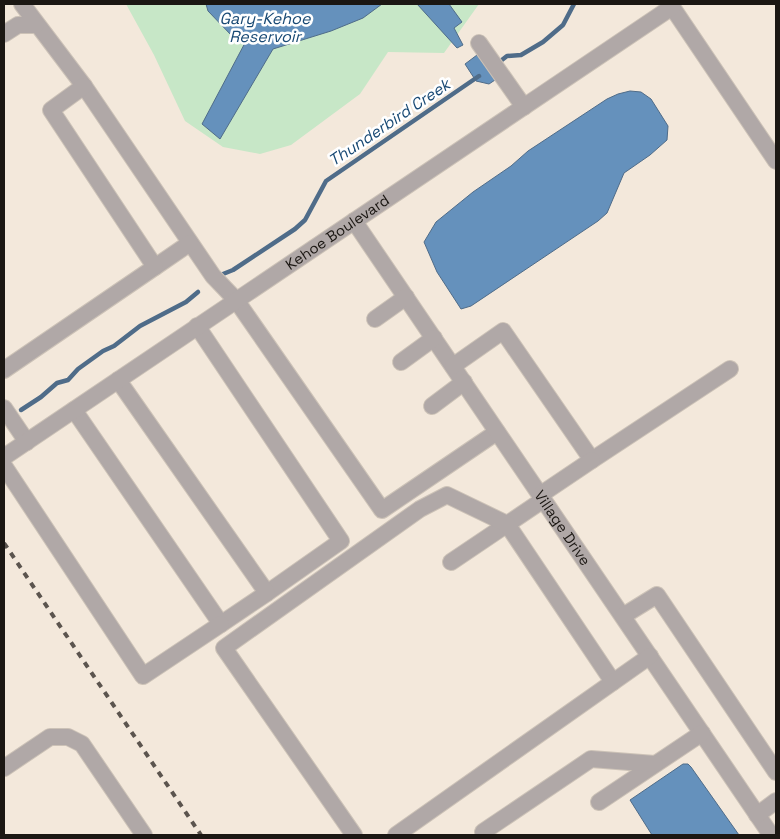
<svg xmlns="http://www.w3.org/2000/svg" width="780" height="839" font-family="'Space Grotesk',sans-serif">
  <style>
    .green { fill: #c7e7c7 }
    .water { fill: #6591bc; stroke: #4f6c89 }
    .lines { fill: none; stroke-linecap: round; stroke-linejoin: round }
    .stream { stroke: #4f6c89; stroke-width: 4.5 }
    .minor-casing { stroke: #ccc2b7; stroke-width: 18 }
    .minor { stroke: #b0a8a7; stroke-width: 16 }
    .rail { stroke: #5b544e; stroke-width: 4; stroke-dasharray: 6 6; stroke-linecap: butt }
    .labels { text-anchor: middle; stroke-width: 5; stroke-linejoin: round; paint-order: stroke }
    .street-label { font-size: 15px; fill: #1b1713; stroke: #fff }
    .water-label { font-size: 16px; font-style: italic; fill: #184974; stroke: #fff }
  </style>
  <rect width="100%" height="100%" fill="#f3e8db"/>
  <path class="green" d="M 126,4 L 479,4 L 444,53 L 388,52 L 360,94 L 291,145 L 260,154 L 223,147 L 185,121 L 154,55 Z"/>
  <g class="water">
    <path d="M 206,4 L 382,4 L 363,18 L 331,31 L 273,49 L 220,139 L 202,124 L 246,41 L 232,36 L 208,11 Z"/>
    <path d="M 417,4 L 449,4 L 462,22 L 454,28 L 463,45 L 457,48 Z"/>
    <path d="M 477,55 L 495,80 L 489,84 L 476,81 L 465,64 Z"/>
    <path d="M 630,91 L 641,92 L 651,99 L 668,126 L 667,140 L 650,155 L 624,173 L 607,213 L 598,221 L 471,306 L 461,309 L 437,272 L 424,242 L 436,222 L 473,192 L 511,166 L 528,151 L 607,99 L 618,94 Z"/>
    <path d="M 683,764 L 688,764 L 691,767 L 739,835 L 652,835 L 630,800 Z"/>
  </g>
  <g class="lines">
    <g class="stream">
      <path d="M 498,63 L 507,56 L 521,55 L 543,42 L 563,25 L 574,4"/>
      <path d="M 223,274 L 233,270 L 295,229 L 305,220 L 326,181 L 479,76"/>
      <path d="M 21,410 L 41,397 L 57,383 L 68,380 L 78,369 L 103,351 L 114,346 L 140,326 L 186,302 L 198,292"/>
    </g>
    <g class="minor-casing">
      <g id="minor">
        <path d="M 22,4 L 84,86 L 213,276 L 236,300 L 382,510 L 497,432"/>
        <path d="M 670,4 L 776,161"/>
        <path d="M 4,34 L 18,25 L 36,25"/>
        <path d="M 479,43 L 524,107"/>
        <path id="s1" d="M 354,221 L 771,835"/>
        <path d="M 155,267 L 190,243"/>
        <path d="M 375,319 L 406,297"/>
        <path d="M 197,326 L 341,541 L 267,593"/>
        <path d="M 401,362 L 434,338"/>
        <path d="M 453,366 L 503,331 L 592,460 L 730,369"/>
        <path d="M 4,370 L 155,267 L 51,110 L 84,86"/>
        <path d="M 432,406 L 464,382"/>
        <path d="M 4,408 L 27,442"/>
        <path d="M 74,410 L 221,624 L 267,593 L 118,380"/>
        <path id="s2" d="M 4,457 L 672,7"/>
        <path d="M 4,466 L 143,676 L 221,624"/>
        <path d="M 540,495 L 592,460"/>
        <path d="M 451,562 L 543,500"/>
        <path d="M 623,616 L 657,595 L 776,772"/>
        <path d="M 4,768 L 50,737 L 68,737 L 82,744 L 144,835"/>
        <path d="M 599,802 L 702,733"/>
        <path d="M 757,815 L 776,801"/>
        <path d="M 483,832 L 591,759 L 655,764"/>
        <path d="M 354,835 L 224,648 L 420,509 L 447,495 L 507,524 L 613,682"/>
        <path d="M 396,835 L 650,656"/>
      </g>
    </g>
    <use href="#minor" class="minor"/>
    <path class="rail" d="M 4,543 L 201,835"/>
  </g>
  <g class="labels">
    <g class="street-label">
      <text dy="5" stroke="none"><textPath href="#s2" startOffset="402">Kehoe Boulevard</textPath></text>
      <text dy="5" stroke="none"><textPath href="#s1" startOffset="371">Village Drive</textPath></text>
    </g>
    <g class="water-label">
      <text x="265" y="24">Gary-Kehoe<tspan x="265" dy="18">Reservoir</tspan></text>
      <text transform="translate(389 122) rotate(-34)" y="6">Thunderbird Creek</text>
    </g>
  </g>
  <rect width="780" height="839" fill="none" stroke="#1b1713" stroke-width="10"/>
</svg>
